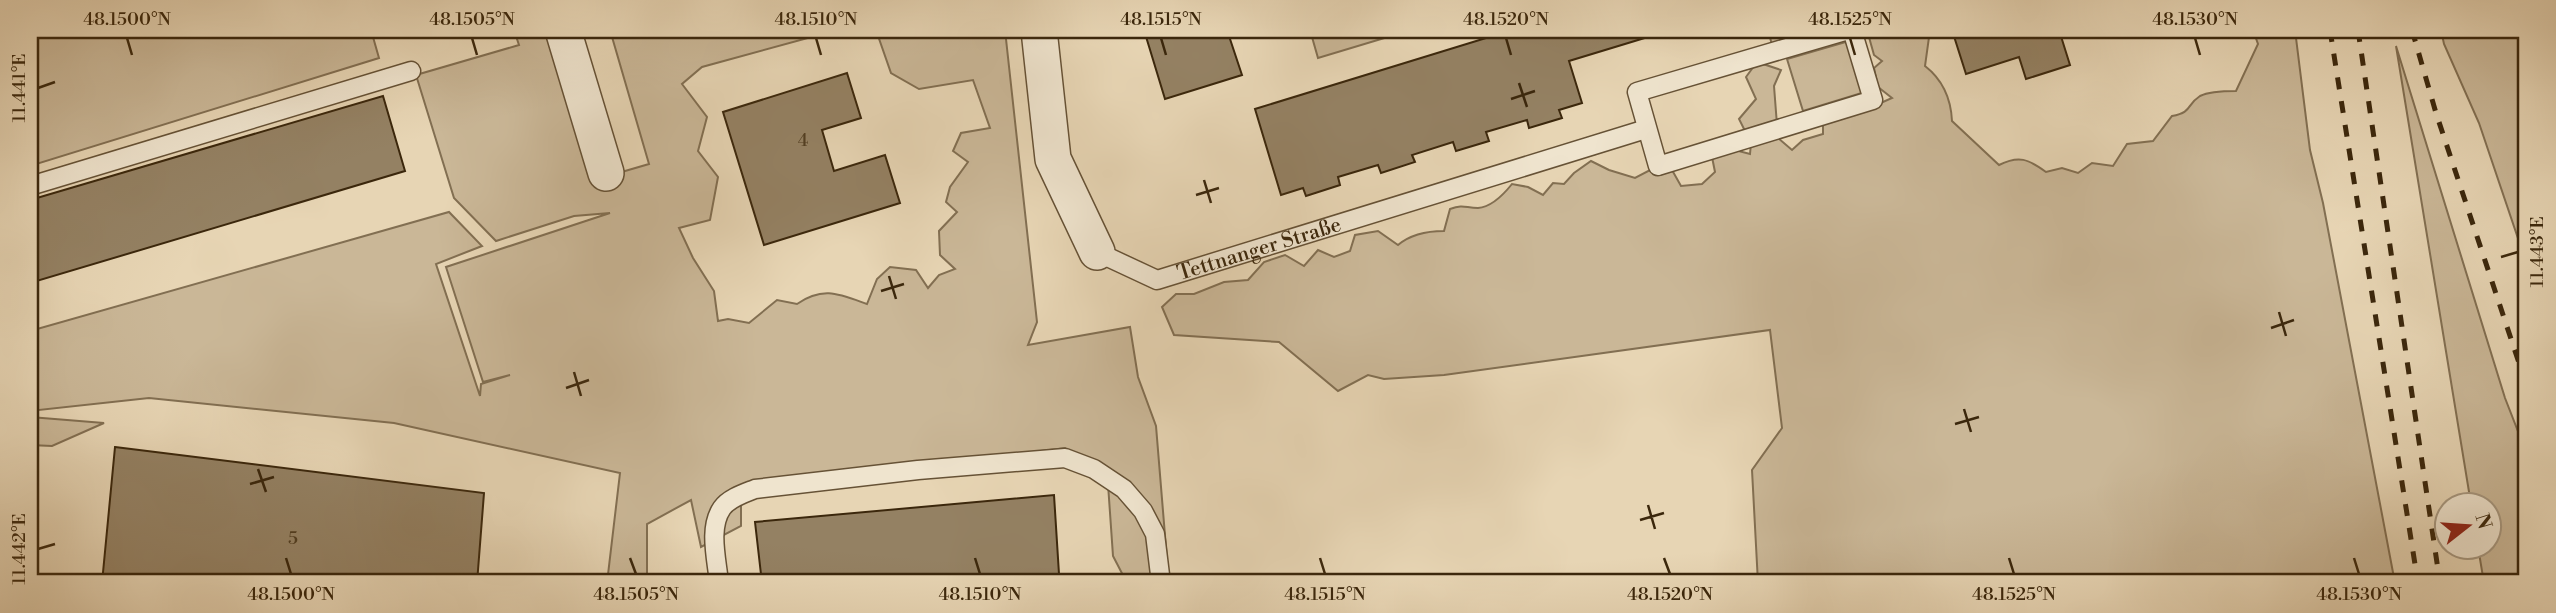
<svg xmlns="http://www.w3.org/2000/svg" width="2556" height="613" font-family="'Libre Bodoni',serif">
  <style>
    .green { fill: #cab797; stroke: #826f52; stroke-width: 2 }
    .building { fill: #948163; stroke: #3b270c; stroke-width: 2 }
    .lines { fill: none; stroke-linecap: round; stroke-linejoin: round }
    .service-casing { stroke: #665236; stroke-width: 21 }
    .minor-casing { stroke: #665236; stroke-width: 38 }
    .service { stroke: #efe4ce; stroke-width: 18 }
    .minor { stroke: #efe4ce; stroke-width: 35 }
    .rail { stroke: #3b270c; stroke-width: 5; stroke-dasharray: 12 12; stroke-linecap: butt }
    .ticks { fill: none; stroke: #3b270c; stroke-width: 2.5 }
    .labels { text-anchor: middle; stroke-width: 5; stroke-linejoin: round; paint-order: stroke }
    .number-label { font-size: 18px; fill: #513e22 }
    .street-label { font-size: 21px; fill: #3b270c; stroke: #efe4ce }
    .neatline { fill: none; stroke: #3b270c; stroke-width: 2.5 }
    .ticks-label { font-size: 18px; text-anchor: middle; fill: #3b270c }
  </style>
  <rect width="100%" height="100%" fill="#e7d5b4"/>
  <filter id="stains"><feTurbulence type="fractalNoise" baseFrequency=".00286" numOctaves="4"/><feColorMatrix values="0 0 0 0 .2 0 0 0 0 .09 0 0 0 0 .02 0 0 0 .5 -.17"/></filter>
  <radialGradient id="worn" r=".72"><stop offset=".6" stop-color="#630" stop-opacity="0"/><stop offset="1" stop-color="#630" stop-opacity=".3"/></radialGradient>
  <g class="green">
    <path d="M 30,30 L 371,30 L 379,58 L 30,166 Z"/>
    <path d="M 514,30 L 550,30 L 601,178 L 649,164 L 610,30 L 837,30 L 702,67 L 682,84 L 707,117 L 698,151 L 718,177 L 710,220 L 679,228 L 693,258 L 714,291 L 718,321 L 728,319 L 749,323 L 777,300 L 797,304 C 823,286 839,294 867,304 L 877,279 L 890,267 L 916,270 L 928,288 L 939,275 L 955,269 L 940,255 L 939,231 L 957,212 L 946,202 L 950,187 L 968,162 L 953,151 L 961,133 L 990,128 L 973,80 L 919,89 L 891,73 L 876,30 L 1005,30 L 1037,322 L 1028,345 L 1130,327 L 1138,377 L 1156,426 L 1168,572 L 1127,583 L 1113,556 L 1108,484 L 1065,448 L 741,487 L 741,526 L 701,547 L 691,500 L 647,524 L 647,577 L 651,583 L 607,583 L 620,473 L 394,423 L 149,398 L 30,411 L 30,331 L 449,212 L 482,246 L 436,264 L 480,396 L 481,384 L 510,375 L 483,382 L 446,267 L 610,213 L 574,216 L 496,241 L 454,198 L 416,75 L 519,45 Z"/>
    <path d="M 1310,30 L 1411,30 L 1318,58 Z"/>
    <path d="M 1768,30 L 1821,30 L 1772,45 Z"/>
    <path d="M 1867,30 L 1930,30 L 1925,66 C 1943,80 1951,99 1952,121 L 1999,165 C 2019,155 2028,159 2046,172 L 2062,168 L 2078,173 L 2092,163 L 2113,166 L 2127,144 L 2153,141 L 2172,116 C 2193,112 2186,105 2200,96 C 2210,91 2226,91 2236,91 L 2258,44 L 2253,30 L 2295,30 L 2310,150 L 2323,203 L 2395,583 L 1758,583 L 1752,470 L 1782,428 L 1770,330 L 1444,375 L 1384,379 L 1368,375 L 1338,391 L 1279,342 L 1174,335 L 1162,307 L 1176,294 L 1194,294 L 1224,282 L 1248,280 L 1264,262 L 1285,255 L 1304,266 L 1318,250 L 1334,257 L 1350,251 L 1355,235 L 1378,231 L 1398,245 C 1411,234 1427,231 1444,231 L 1450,209 C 1464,204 1465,208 1478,208 C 1492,207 1504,194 1512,184 L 1528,187 L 1543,195 L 1553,183 L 1564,184 L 1574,173 L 1591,161 L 1609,170 L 1635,178 L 1652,169 L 1672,170 L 1681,186 L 1702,184 L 1715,172 L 1712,157 L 1731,149 L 1750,154 L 1751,143 L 1739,119 L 1756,99 L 1746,77 L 1757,62 L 1781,70 L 1774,86 L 1778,138 L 1792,150 L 1803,140 L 1823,134 L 1823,122 L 1865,110 L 1892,98 L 1878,87 L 1874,68 L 1882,61 L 1874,55 Z"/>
    <path d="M 2441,30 L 2526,30 L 2526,262 L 2479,123 L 2444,44 Z"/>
    <path d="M 1849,41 L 1865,92 L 1803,111 L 1787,59 Z"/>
    <path d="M 2396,46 L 2505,398 L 2526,452 L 2526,583 L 2484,583 L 2478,547 L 2490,546 L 2490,504 L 2471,504 Z"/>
    <path d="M 30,417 L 104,423 L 52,446 L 30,445 Z"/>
  </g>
  <g class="building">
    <path d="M 1144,30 L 1227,30 L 1242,75 L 1165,99 Z"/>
    <path d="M 1512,30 L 1671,30 L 1569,61 L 1582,103 L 1559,110 L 1562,118 L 1529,128 L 1527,120 L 1486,132 L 1489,141 L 1456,151 L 1453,142 L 1412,155 L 1415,162 L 1381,173 L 1378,165 L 1338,177 L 1340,185 L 1306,196 L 1303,188 L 1281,195 L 1255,109 Z"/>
    <path d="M 1952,30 L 2059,30 L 2070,65 L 2026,79 L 2019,57 L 1966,74 Z"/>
    <path d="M 847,73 L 861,118 L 822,130 L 834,171 L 885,155 L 900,203 L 764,245 L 723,112 Z"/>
    <path d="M 383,96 L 405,171 L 30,283 L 30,200 Z"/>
    <path d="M 115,447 L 484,493 L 477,583 L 102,583 Z"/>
    <path d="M 1054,495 L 1059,574 L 958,583 L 762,583 L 755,522 Z"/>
    <path d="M 1059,574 L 1060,583 L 958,583 Z"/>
  </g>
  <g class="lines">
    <g class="service-casing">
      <g id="service">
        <path d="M 1848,30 L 1637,92 L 1658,166 L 1873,100 L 1852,30"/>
        <path d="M 30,186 L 411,71"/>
        <path id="s1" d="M 1097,252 L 1157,280 L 1646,129"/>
        <path d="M 719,583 C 717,560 708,528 722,508 C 729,498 745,493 755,489 L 918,470 L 1065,458 L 1094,469 L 1124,489 L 1143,511 L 1155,534 L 1161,583"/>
      </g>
    </g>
    <g class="minor-casing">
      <g id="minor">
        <path d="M 563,30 L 606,173"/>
        <path d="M 1039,30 L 1053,159 L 1097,252"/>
      </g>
    </g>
    <use href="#service" class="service"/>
    <use href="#minor" class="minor"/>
    <g class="rail">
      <path d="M 2330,30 L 2418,583"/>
      <path d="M 2358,30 L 2440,583"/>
      <path d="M 2412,30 L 2436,113 L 2526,384"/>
    </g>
  </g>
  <path class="ticks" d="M 127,38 L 132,55M 472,38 L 477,55M 816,38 L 821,55M 1161,38 L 1166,55M 1506,38 L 1511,55M 1850,38 L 1855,55M 2195,38 L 2200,55M 1519,83 L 1527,107M 38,88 L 55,82M 1511,99 L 1535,91M 1204,180 L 1211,203M 1196,195 L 1219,188M 2501,257 L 2518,252M 889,276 L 896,299M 881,291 L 904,284M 2279,312 L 2286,336M 2271,328 L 2294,320M 574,372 L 581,396M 566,388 L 589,380M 1964,409 L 1971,432M 1955,424 L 1979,417M 258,469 L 266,492M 250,484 L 274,477M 1648,505 L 1655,529M 1640,520 L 1664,513M 38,549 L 55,544M 286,558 L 291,574M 630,558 L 636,574M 975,558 L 980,574M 1320,558 L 1325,574M 1664,558 L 1670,574M 2009,558 L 2014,574M 2354,558 L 2359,574"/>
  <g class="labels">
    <g class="number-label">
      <text x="803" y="146">4</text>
      <text x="293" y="544">5</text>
    </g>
    <g class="street-label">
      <text dy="7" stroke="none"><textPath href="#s1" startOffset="173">Tettnanger Straße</textPath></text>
    </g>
  </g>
  <rect width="2556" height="613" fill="none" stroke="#e7d5b4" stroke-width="77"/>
  <g transform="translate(2468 526) rotate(73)"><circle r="33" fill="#efe4ce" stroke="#a79880" stroke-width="2"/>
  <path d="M0-5L12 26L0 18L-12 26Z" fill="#8f2418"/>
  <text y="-10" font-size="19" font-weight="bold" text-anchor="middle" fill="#3b270c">N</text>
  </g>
  <rect x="38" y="38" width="2480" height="536" class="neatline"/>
  <g class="ticks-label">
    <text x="127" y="25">48.1500°N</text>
    <text x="472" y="25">48.1505°N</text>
    <text x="816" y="25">48.1510°N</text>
    <text x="1161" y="25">48.1515°N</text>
    <text x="1506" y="25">48.1520°N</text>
    <text x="1850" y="25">48.1525°N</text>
    <text x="2195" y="25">48.1530°N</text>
    <text transform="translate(19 88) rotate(-90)" y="6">11.441°E</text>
    <text transform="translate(2537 252) rotate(-90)" y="6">11.443°E</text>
    <text transform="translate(19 549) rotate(-90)" y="6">11.442°E</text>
    <text x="291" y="600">48.1500°N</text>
    <text x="636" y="600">48.1505°N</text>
    <text x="980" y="600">48.1510°N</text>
    <text x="1325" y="600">48.1515°N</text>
    <text x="1670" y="600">48.1520°N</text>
    <text x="2014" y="600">48.1525°N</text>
    <text x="2359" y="600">48.1530°N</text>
  </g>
  <rect width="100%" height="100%" filter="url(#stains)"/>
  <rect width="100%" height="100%" fill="url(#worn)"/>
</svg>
